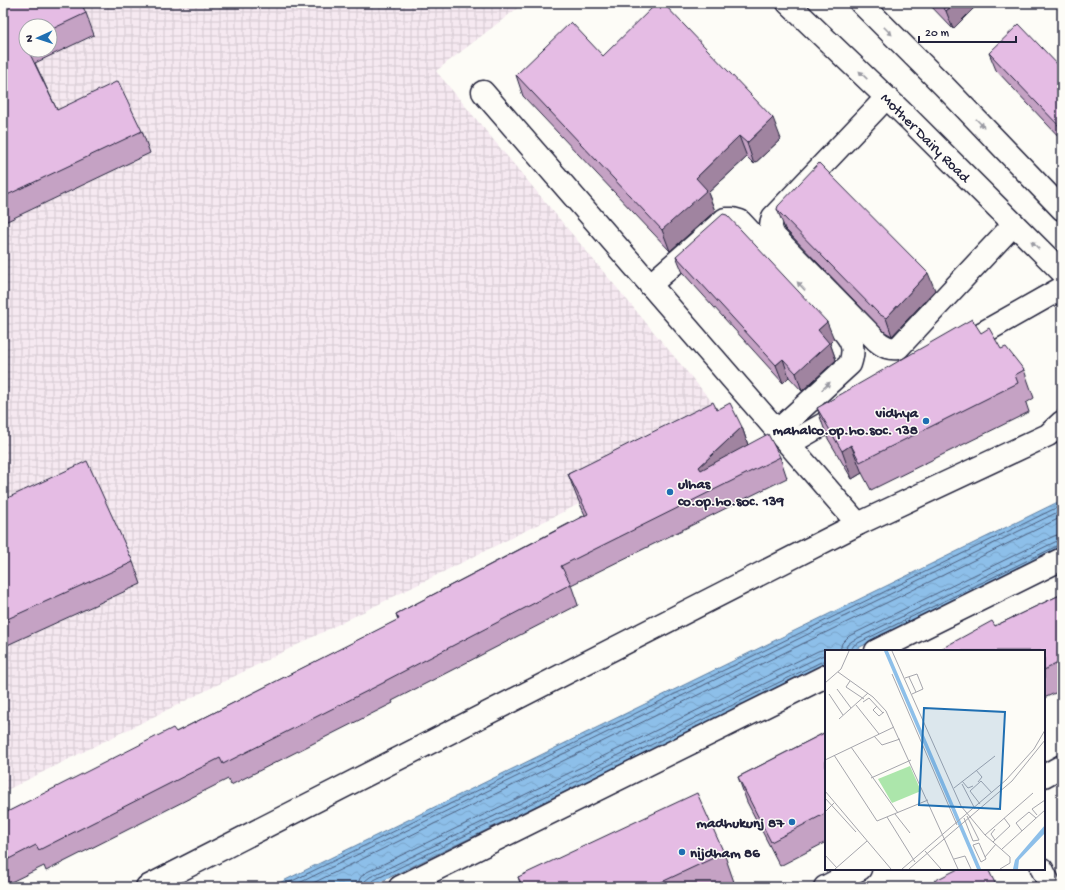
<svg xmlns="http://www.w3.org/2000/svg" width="1065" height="890" font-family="'Gochi Hand',sans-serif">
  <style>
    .industrial { fill: url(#industrial-grid); fill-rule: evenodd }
    .water { fill: url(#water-waves); stroke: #6280a3 }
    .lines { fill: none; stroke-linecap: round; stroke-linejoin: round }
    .shore { stroke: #4d6181; stroke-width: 1 }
    .street-casing { stroke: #22223b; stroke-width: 25 }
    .secondary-casing { stroke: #22223b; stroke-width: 25 }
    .street { stroke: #fdfcf7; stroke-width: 22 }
    .secondary { stroke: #fdfcf7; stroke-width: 22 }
    .wall { fill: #c5a2c4; stroke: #22223b; fill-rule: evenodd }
    .shaded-wall { fill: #a084a0; stroke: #22223b }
    .building { fill: #e5bce4; stroke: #22223b }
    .oneway { fill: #9a9aa2 }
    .poi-dot { fill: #1f6fb2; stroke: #fdfcf7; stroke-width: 1.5 }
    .labels { text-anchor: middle; stroke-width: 3; stroke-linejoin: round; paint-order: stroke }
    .street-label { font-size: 15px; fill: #22223b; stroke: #fdfcf7 }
    .poi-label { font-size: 15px; font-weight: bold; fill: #22223b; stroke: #fdfcf7; text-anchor: end }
    .inset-road { fill: none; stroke: #a5a5ac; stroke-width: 1 }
    .view { fill: #1f6fb2; fill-opacity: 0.15; stroke: #1f6fb2; stroke-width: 2 }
    .inset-edge { fill: none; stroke: #22223b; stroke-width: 2 }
  </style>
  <defs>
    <pattern id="industrial-grid" width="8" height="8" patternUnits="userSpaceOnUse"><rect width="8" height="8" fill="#f6e9f1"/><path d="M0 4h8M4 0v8" fill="none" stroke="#d3c8d0"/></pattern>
    <pattern id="water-waves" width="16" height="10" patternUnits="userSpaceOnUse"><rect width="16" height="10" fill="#8dbfe9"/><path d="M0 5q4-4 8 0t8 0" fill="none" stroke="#79a4c9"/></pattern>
  </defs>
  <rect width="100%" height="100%" fill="#fdfcf7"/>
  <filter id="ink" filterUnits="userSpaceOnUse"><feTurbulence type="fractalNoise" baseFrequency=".025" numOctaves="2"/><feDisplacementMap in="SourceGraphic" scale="8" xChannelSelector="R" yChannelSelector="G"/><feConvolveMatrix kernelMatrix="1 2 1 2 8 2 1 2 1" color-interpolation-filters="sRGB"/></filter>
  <g filter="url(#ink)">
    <path class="industrial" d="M 3,3 L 524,3 L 436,71 L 733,427 L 3,792 ZM 26,26 L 50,26 L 50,50 L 26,50 Z"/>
    <path class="water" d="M 1062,500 L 1062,548 L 852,651 L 826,651 L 826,664 L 370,887 L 271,887 Z"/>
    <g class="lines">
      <g class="shore">
        <path d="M 840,651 L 842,643 L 849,636 L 1054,536 L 1062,534"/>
        <path d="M 846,651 L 847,645 L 852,641 L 1057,541 L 1062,540"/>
        <path d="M 851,651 L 852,648 L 854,645 L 1059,545 L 1062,545"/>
        <path d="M 280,887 L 1062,505"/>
        <path d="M 291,887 L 1062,510"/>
        <path d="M 305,887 L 1062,517"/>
        <path d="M 358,887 C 358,880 361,875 367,872 L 818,651 L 825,649 L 832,651"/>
        <path d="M 364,887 L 365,881 L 370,877 L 821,656 L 826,655"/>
        <path d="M 369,887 L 370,884 L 372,881 L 823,661 L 826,660"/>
      </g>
      <g class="street-casing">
        <g id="street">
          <path d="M 483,92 L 858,524"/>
          <path d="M 886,98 L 773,217 C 770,225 770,229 775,237 L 877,341 C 884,347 889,349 898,348 L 1014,224"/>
          <path d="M 650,285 L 725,219 L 733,219 L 740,221 L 845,333 C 854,344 854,352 850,364 L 777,431"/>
          <path d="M 963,344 L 1062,288"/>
          <path d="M 789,444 L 848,410"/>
          <path d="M 876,651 L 1062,559"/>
          <path d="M 1044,776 L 1062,766"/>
          <path d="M 1042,869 L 1051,887"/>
          <path d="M 147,887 L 858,524 L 1048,435 L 1062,422"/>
          <path d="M 400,887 L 826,676"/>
          <path d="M 825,887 L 860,869"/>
        </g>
      </g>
      <g class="secondary-casing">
        <g id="secondary">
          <path d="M 788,3 L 909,119 L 1062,272"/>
          <path d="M 861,3 L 944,86 L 1062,209"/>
        </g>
      </g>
      <use href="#street" class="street"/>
      <use href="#secondary" class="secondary"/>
    </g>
    <g class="wall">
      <path d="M 3,3 L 86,13 L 94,35 L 35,63 L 57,110 L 142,131 L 150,153 L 3,223 ZM 26,26 L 50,26 L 50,50 L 26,50 Z"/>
      <path d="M 928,3 L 979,3 L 953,29 Z"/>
      <path d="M 989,53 L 1062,69 L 1062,140 L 996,70 Z"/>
      <path d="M 603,56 L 781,139 L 754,164 L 747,157 L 708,193 L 715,211 L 670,251 L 523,96 L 516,75 Z"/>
      <path d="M 777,209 L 935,290 L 892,336 L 885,332 L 785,229 Z"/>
      <path d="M 676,256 L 834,339 L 830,343 L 836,360 L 802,391 L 789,377 L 783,383 L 683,273 Z"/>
      <path d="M 981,333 L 1024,370 L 1034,398 L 1026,403 L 1029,412 L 871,490 L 862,473 L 852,479 L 827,437 L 817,408 Z"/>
      <path d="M 717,410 L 742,427 L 748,445 L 780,457 L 787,478 L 571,585 L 578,605 L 392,701 L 393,703 L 231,785 L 228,779 L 46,871 L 44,866 L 3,886 L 3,814 L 176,732 L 398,620 L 396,614 L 585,515 L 576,495 L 568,474 Z"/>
      <path d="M 3,500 L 133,562 L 141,584 L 3,647 Z"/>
      <path d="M 1062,594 L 1062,690 L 1044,698 L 1044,651 L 995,626 Z"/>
      <path d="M 826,732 L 826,842 L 780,866 L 747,802 L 738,777 Z"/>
      <path d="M 724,853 L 734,882 L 723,887 L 512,887 L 520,883 L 518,877 Z"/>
    </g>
    <g class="shaded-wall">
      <path d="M 955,3 L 979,3 L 953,29 L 946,11 Z"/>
      <path d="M 773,118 L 781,139 L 754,164 L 747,143 Z"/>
      <path d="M 739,136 L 747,157 L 708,193 L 715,211 L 670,251 L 662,230 L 696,178 Z"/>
      <path d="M 928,273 L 935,290 L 892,336 L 886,318 Z"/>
      <path d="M 827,322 L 834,339 L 830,343 L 836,360 L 802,391 L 796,373 L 818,330 Z"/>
      <path d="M 783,359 L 789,377 L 783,383 L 776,365 Z"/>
      <path d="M 742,427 L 749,448 L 706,488 L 699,467 Z"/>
      <path d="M 851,445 L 862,473 L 852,479 L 842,451 Z"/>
    </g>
    <g class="building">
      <path d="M 3,3 L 81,3 L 86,13 L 50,30 L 50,26 L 26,26 L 26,41 L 25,42 L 26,45 L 26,50 L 28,50 L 57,110 L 118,81 L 142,131 L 3,197 Z"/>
      <path d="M 657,3 L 663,3 L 773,118 L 747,143 L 739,136 L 696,178 L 707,190 L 662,230 L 516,75 L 571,22 L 603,56 Z"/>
      <path d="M 939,3 L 955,3 L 946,11 Z"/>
      <path d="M 1019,24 L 1062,69 L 1062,129 L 989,53 Z"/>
      <path d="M 819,163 L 928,273 L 886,318 L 879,314 L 779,212 L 777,209 L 778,206 Z"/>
      <path d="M 723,214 L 727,215 L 827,322 L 818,330 L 829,343 L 796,373 L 783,359 L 776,365 L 676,256 Z"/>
      <path d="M 972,319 L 981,333 L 989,328 L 1001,349 L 1006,347 L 1024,370 L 1015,375 L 1018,383 L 860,462 L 851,445 L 842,451 L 817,408 Z"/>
      <path d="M 713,402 L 717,410 L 730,403 L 742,427 L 699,467 L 701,470 L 768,434 L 780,457 L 561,566 L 571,584 L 385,681 L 385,682 L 223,764 L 220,758 L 39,850 L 36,845 L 3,862 L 3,814 L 173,728 L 176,732 L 399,619 L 396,614 L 588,514 L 568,474 Z"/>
      <path d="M 87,461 L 133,562 L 3,621 L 3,500 Z"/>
      <path d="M 1062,594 L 1062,661 L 1044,670 L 1044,651 L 939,651 L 939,650 L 992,621 L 995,626 Z"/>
      <path d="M 826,732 L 826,813 L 771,842 L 738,777 Z"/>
      <path d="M 697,793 L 724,853 L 651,887 L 512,887 L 521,883 L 518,877 Z"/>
      <path d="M 958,869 L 988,869 L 997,887 L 937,887 L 934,881 Z"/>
    </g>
    <defs><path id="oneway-solid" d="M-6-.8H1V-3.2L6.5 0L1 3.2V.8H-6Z"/></defs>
    <g class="oneway">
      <use href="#oneway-solid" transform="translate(888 31) rotate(45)"/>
      <use href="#oneway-solid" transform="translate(863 75) rotate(-136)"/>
      <use href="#oneway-solid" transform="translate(980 123) rotate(46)"/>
      <use href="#oneway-solid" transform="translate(1035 245) rotate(-135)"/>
      <use href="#oneway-solid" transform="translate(801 286) rotate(-133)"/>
      <use href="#oneway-solid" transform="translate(826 386) rotate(-43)"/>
    </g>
  </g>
  <g class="poi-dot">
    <circle cx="926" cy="421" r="4"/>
    <circle cx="670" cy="492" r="4"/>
    <circle cx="792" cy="822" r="4"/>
    <circle cx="682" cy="852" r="4"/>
  </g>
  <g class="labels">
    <g class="street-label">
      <text transform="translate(926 137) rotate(45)" y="5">Mother Dairy Road</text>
    </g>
    <g class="poi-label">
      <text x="918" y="417">vidhya<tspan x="918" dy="17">mahalco.op.ho.soc. 138</tspan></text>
      <text x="678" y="488" text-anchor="start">ulhas<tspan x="678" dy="17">co.op.ho.soc. 139</tspan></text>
      <text x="784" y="827">madhukunj 87</text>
      <text x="690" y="857" text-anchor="start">nijdham 86</text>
    </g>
  </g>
  <g transform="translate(825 650)">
    <rect width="220" height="220" fill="#fdfcf7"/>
    <path d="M 85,116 L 96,141 L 67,153 L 53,129 Z" fill="#ace6ab"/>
    <path d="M 59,1 L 63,1 L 156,219 L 152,219 ZM 220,175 L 220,183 L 194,210 L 193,219 L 188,219 L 190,210 Z" fill="#8dbfe9"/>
    <path class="inset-road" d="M 67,1 L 136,156 L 160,185 L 185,207 L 185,213 L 175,219M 13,22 L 48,47 L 61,61 L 133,219M 67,24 L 132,175M 84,27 L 91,42M 80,28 L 92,24 L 98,39 L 87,44M 25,31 L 21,37 L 39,49M 0,33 L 16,19 L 24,1M 12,39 L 26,58M 4,44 L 18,65M 38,52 L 44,48 L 58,63M 31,55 L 54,84M 52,56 L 48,60 L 54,66 L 59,62M 14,69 L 43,43M 49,86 L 57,95 L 75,89M 26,97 L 73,163M 9,105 L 52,171 L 103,150M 0,110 L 69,77M 151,120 L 157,127 L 153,132M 46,128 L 86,110M 137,131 L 143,138 L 148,136M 137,134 L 150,159M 129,138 L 170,106M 0,141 L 66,219M 0,148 L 31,182M 155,154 L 145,141 L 156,131 L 167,143M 0,162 L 9,153M 70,164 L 85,183M 212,165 L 207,159 L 220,150M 62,167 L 90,212M 139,168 L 148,191 L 154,190 L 142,166M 197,181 L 191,173 L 204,162 L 211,168M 160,185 L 208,143M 170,190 L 166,184 L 170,179M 168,192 L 185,176 L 179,168M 154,193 L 161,209 L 156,212 L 148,195 ZM 177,199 L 220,160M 100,201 L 116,219M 0,205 L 12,218M 160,207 L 171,194M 129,209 L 140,206 L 146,219M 10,219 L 42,191M 77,219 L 181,130 L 209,99 L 220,80M 84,219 L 187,131 L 220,90"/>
    <path class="view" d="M 99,58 L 180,62 L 175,159 L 94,155 Z"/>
    <rect width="220" height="220" class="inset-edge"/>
  </g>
  <rect width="1065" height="890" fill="none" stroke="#fdfcf7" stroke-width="16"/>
  <rect x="8" y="8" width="1049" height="874" fill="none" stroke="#22223b" stroke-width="1.5" filter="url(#ink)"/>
  <g transform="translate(38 38) rotate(267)"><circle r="19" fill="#fdfcf7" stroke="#a5a5ac"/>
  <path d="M0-3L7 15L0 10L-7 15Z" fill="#1f6fb2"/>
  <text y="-6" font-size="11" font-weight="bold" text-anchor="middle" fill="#22223b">N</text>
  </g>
  <path d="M919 36v6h97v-6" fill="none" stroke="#22223b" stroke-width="2"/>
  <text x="925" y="36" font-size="12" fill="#22223b" stroke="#fdfcf7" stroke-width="3" paint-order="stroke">20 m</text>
</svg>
